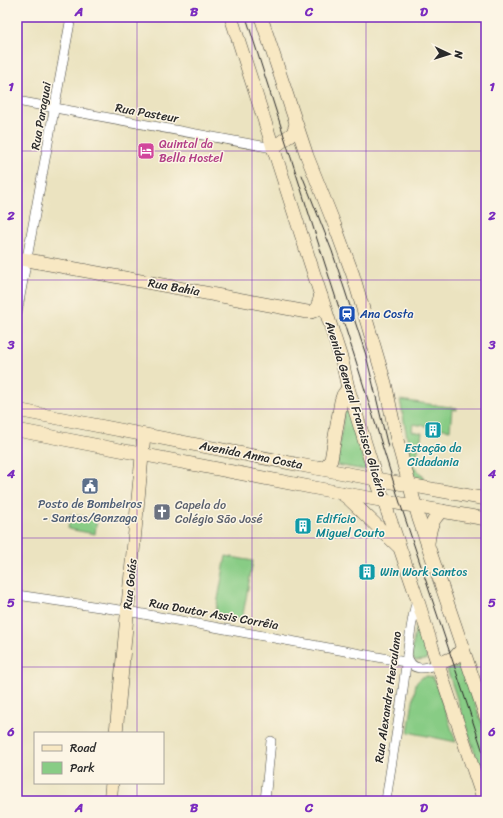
<svg xmlns="http://www.w3.org/2000/svg" width="503" height="818" font-family="Sriracha,sans-serif">
  <style>
    .green { fill: #88cc85; stroke: #5a7c58 }
    .lines { fill: none; stroke-linecap: round; stroke-linejoin: round }
    .street-casing { stroke: #484741; stroke-width: 10 }
    .secondary-casing { stroke: #484741; stroke-width: 14 }
    .street { stroke: #fff; stroke-width: 9 }
    .secondary { stroke: #f8e8c3; stroke-width: 13 }
    .tram { stroke: #2b2b2b; stroke-width: 1 }
    .grid { fill: none; stroke: #7b2cbf; stroke-width: 1; stroke-opacity: 0.55 }
    .labels { text-anchor: middle; stroke-width: 3; stroke-linejoin: round; paint-order: stroke }
    .street-label { font-size: 12px; fill: #2b2b2b; stroke: #fcf5e5 }
    .hotel-label { font-size: 12px; fill: #b23c85; stroke: #fcf5e5; text-anchor: start }
    .transit-label { font-size: 12px; fill: #164399; stroke: #fcf5e5; text-anchor: start }
    .culture-label { font-size: 12px; fill: #0d838f; stroke: #fcf5e5; text-anchor: start }
    .service-label { font-size: 12px; fill: #4e5e75; stroke: #fcf5e5 }
    .worship-label { font-size: 12px; fill: #5b616d; stroke: #fcf5e5; text-anchor: start }
    .neatline { fill: none; stroke: #7b2cbf; stroke-width: 1.5 }
    .grid-label { font-size: 13px; text-anchor: middle; font-weight: bold; fill: #7b2cbf }
  </style>
  <rect width="100%" height="100%" fill="#fcf5e5"/>
  <filter id="ink" filterUnits="userSpaceOnUse"><feTurbulence type="fractalNoise" baseFrequency=".025" numOctaves="2"/><feDisplacementMap in="SourceGraphic" scale="8" xChannelSelector="R" yChannelSelector="G"/><feConvolveMatrix kernelMatrix="1 2 1 2 8 2 1 2 1" color-interpolation-filters="sRGB"/></filter>
  <filter id="wash" filterUnits="userSpaceOnUse"><feTurbulence type="fractalNoise" baseFrequency=".012" numOctaves="4" result="noise"/><feDisplacementMap in="SourceGraphic" scale="16" xChannelSelector="R" yChannelSelector="G"/><feGaussianBlur stdDeviation="0.9" result="paint"/><feColorMatrix in="noise" values="0 0 0 0 0 0 0 0 0 0 0 0 0 0 0 0 0 1.4 0 .05"/><feComposite in="paint" operator="in"/></filter>
  <g filter="url(#wash)">
    <rect width="100%" height="100%" fill="#ebe3c0"/>
    <g class="green">
      <path d="M 400,400 L 457,408 L 457,410 L 452,409 L 450,430 L 413,424 L 412,431 L 422,433 L 420,445 L 414,462 L 411,458 Z"/>
      <path d="M 348,410 L 366,468 L 365,470 L 337,465 L 344,412 L 345,411 Z"/>
      <path d="M 408,460 L 423,476 L 423,481 C 412,478 411,469 408,460 Z"/>
      <path d="M 70,514 L 97,519 L 95,534 L 68,529 Z"/>
      <path d="M 226,556 L 253,561 L 242,620 L 215,615 Z"/>
      <path d="M 417,627 L 427,657 L 426,660 L 416,661 L 413,659 L 412,652 L 415,629 Z"/>
      <path d="M 462,666 L 480,718 L 486,731 L 486,786 L 447,669 Z"/>
      <path d="M 428,676 L 432,677 L 436,683 L 456,742 L 408,732 L 416,683 L 422,677 Z"/>
    </g>
  </g>
  <g filter="url(#ink)">
    <g class="lines">
      <g class="street-casing">
        <g id="street">
          <path d="M 481,17 L 486,18"/>
          <path d="M 17,101 L 273,148"/>
          <path d="M 17,313 L 71,17"/>
          <path d="M 17,595 L 127,611 L 405,662"/>
          <path d="M 407,655 C 411,672 424,669 438,664"/>
          <path d="M 265,801 L 271,741"/>
          <path d="M 386,801 C 391,764 398,727 403,689 C 407,659 409,629 417,599"/>
        </g>
      </g>
      <g class="secondary-casing">
        <g id="secondary">
          <path d="M 231,17 L 342,361 L 348,388 L 376,478 L 417,598 L 434,653 L 484,801"/>
          <path d="M 261,17 L 307,156 L 335,226 L 353,275 L 385,383 L 397,440 L 419,519 L 486,717"/>
          <path d="M 273,148 L 293,133 L 296,124"/>
          <path d="M 17,258 L 307,312 L 311,312 L 316,310 L 321,296"/>
          <path d="M 17,410 L 316,468 L 486,499"/>
          <path d="M 17,430 L 341,493 L 486,519"/>
          <path d="M 316,468 L 326,466 L 331,460 L 341,401 L 343,395 L 348,388"/>
          <path d="M 341,493 L 349,499 L 398,546"/>
          <path d="M 428,543 C 430,529 431,520 442,511"/>
          <path d="M 438,664 L 455,657 L 463,648"/>
          <path d="M 116,733 L 144,435"/>
          <path d="M 110,801 L 112,783"/>
        </g>
      </g>
      <use href="#street" class="street"/>
      <use href="#secondary" class="secondary"/>
      <g class="tram">
        <path d="M 246,17 L 355,358 L 400,503 L 486,761"/>
        <path d="M 302,175 L 332,251 L 366,355 L 388,447"/>
      </g>
    </g>
  </g>
  <path class="grid" d="M 137,17 L 137,733M 252,17 L 252,801M 366,17 L 366,801M 17,151 L 486,151M 17,280 L 486,280M 17,409 L 486,409M 17,538 L 486,538M 17,667 L 486,667M 137,783 L 137,801"/>
  <defs>
    <g id="hotel-square" transform="scale(0.9)"><rect x="-9" y="-9" width="18" height="18" rx="4" fill="#d1479c" stroke="#fcf5e5"/><path d="M-6-4.5h1.5V1H6V5H4.5V3h-9V5H-6ZM-4 0a1.8 1.8 0 1 1 3.6 0ZM.5 0V-2.5h3Q6-2.5 6 0Z" fill="#fff"/></g>
    <g id="station-square" transform="scale(0.9)"><rect x="-9" y="-9" width="18" height="18" rx="4" fill="#1a4fb4" stroke="#fcf5e5"/><path d="M-3-6H3Q5-6 5-4V2Q5 4 3 4L4.5 6H3L1.5 4h-3L-3 6H-4.5L-3 4Q-5 4-5 2V-4Q-5-6-3-6ZM-3.5-4v3h7v-3ZM-3.5 1v1.5H-2V1ZM2 1v1.5H3.5V1Z" fill="#fff"/></g>
    <g id="building-square" transform="scale(0.9)"><rect x="-9" y="-9" width="18" height="18" rx="4" fill="#0f9aa8" stroke="#fcf5e5"/><path d="M-4-6H4V6H1V3H-1V6H-4ZM-2.5-4.3h1.7v1.8h-1.7ZM.8-4.3h1.7v1.8H.8ZM-2.5-1h1.7V.8h-1.7ZM.8-1h1.7V.8H.8Z" fill="#fff"/></g>
    <g id="civic-square" transform="scale(0.9)"><rect x="-9" y="-9" width="18" height="18" rx="4" fill="#5c6f8a" stroke="#fcf5e5"/><path d="M-.6-6.5H3V-4.5H.6V-3L4-1V1h2V6H-6V1h2V-1L-.6-3ZM-1.2 2.5V6h2.4V2.5Z" fill="#fff"/></g>
    <g id="church-square" transform="scale(0.9)"><rect x="-9" y="-9" width="18" height="18" rx="4" fill="#6b7280" stroke="#fcf5e5"/><path d="M-1.2-6h2.4v3.5h3.3v2.4h-3.3V6h-2.4V-.1h-3.3v-2.4h3.3Z" fill="#fff"/></g>
  </defs>
  <g fill-rule="evenodd">
    <use href="#hotel-square" x="146" y="151"/>
    <use href="#station-square" x="347" y="314"/>
    <use href="#building-square" x="433" y="430"/>
    <use href="#civic-square" x="90" y="486"/>
    <use href="#church-square" x="162" y="512"/>
    <use href="#building-square" x="303" y="526"/>
    <use href="#building-square" x="367" y="572"/>
  </g>
  <g class="labels">
    <g class="street-label">
      <text transform="translate(147 113) rotate(10)" y="4">Rua Pasteur</text>
      <text transform="translate(41 116) rotate(-80)" y="4">Rua Paraguai</text>
      <text transform="translate(174 287) rotate(10)" y="4">Rua Bahia</text>
      <text transform="translate(356 409) rotate(73)" y="4">Avenida General Francisco Glicério</text>
      <text transform="translate(251 455) rotate(11)" y="4">Avenida Anna Costa</text>
      <text transform="translate(130 584) rotate(-84)" y="4">Rua Goiás</text>
      <text transform="translate(214 614) rotate(10)" y="4">Rua Doutor Assis Corrêia</text>
      <text transform="translate(388 697) rotate(-82)" y="4">Rua Alexandre Herculano</text>
    </g>
    <g class="hotel-label">
      <text x="159" y="148">Quintal da<tspan x="159" dy="14">Bella Hostel</tspan></text>
    </g>
    <g class="transit-label">
      <text x="360" y="318">Ana Costa</text>
    </g>
    <g class="culture-label">
      <text x="433" y="452" text-anchor="middle">Estação da<tspan x="433" dy="14">Cidadania</tspan></text>
      <text x="316" y="523">Edifício<tspan x="316" dy="14">Miguel Couto</tspan></text>
      <text x="380" y="576">Win Work Santos</text>
    </g>
    <g class="service-label">
      <text x="90" y="508">Posto de Bombeiros<tspan x="90" dy="14">- Santos/Gonzaga</tspan></text>
    </g>
    <g class="worship-label">
      <text x="175" y="509">Capela do<tspan x="175" dy="14">Colégio São José</tspan></text>
    </g>
  </g>
  <rect width="503" height="818" fill="none" stroke="#fcf5e5" stroke-width="44"/>
  <rect x="34" y="732" width="130" height="52" fill="#fcf5e5" stroke="#a8a49b"/>
  <rect x="42" y="745" width="20" height="6" fill="#f8e8c3" stroke="#a8a49b"/>
  <text x="70" y="752" font-size="12" fill="#2b2b2b">Road</text>
  <rect x="42" y="762" width="20" height="12" fill="#88cc85" stroke="#a8a49b"/>
  <text x="70" y="772" font-size="12" fill="#2b2b2b">Park</text>
  <g transform="translate(449 54) rotate(94)" stroke="#fcf5e5" stroke-width="3" paint-order="stroke">
  <path d="M0-3L7 15L0 10L-7 15Z" fill="#2b2b2b"/>
  <text y="-6" font-size="11" font-weight="bold" text-anchor="middle" fill="#2b2b2b">N</text>
  </g>
  <rect x="22" y="22" width="459" height="774" class="neatline"/>
  <g class="grid-label">
    <text x="79" y="16">A</text>
    <text x="194" y="16">B</text>
    <text x="309" y="16">C</text>
    <text x="424" y="16">D</text>
    <text x="11" y="91">1</text>
    <text x="492" y="91">1</text>
    <text x="11" y="220">2</text>
    <text x="492" y="220">2</text>
    <text x="11" y="349">3</text>
    <text x="492" y="349">3</text>
    <text x="11" y="478">4</text>
    <text x="492" y="478">4</text>
    <text x="11" y="607">5</text>
    <text x="492" y="607">5</text>
    <text x="11" y="736">6</text>
    <text x="492" y="736">6</text>
    <text x="79" y="812">A</text>
    <text x="194" y="812">B</text>
    <text x="309" y="812">C</text>
    <text x="424" y="812">D</text>
  </g>
</svg>
